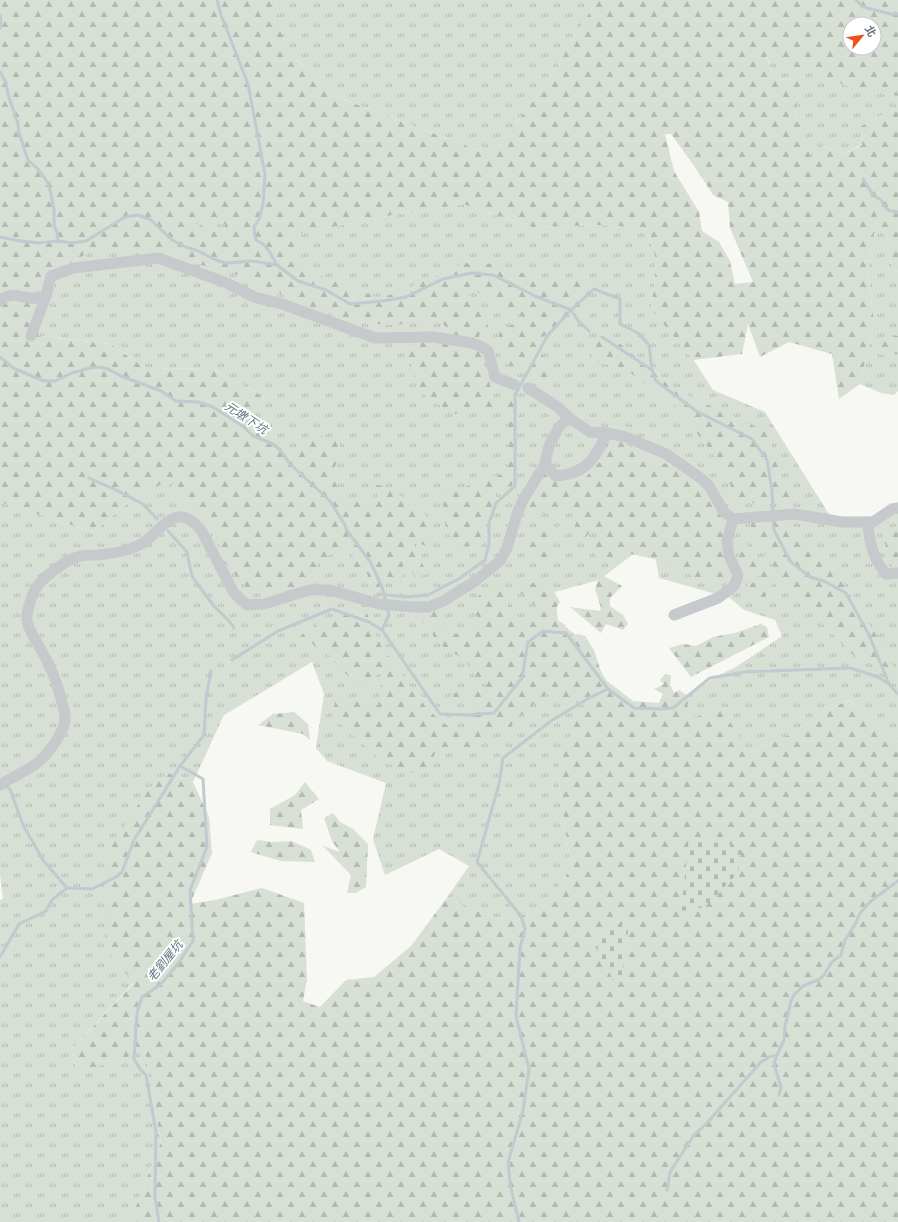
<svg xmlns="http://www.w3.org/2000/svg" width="898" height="1222" font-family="'Asap Condensed','Noto Sans TC',sans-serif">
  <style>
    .grass { fill: url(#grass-tufts); fill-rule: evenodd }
    .forest { fill: url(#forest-firs); fill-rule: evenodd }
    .cemetery { fill: url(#cemetery-stones) }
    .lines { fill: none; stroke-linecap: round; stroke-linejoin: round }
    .stream { stroke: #c0cacf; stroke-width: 3 }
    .minor { stroke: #c6cacd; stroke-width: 11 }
    .labels { text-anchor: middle; stroke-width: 4; stroke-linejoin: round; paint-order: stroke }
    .water-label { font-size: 12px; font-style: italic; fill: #607983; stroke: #fff }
  </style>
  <defs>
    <pattern id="grass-tufts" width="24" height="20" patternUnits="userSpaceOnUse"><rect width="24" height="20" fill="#d8dfd4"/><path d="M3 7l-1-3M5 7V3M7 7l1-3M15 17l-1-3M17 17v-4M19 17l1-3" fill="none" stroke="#b3bab2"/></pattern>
    <pattern id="forest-firs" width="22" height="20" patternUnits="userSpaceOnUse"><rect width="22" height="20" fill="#d8dfd4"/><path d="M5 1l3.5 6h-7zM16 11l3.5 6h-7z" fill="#b3bab2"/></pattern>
    <pattern id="cemetery-stones" width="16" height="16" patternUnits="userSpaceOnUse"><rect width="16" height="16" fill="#d8dfd4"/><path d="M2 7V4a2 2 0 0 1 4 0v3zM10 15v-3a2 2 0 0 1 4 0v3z" fill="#b3bab2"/></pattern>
  </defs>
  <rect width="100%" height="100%" fill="#f7f7f3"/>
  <g class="grass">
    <path d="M 275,0 L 597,0 L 545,86 L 491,155 L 334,96 L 286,49 Z"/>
    <path d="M 766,55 L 853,88 L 898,96 L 898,110 L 882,115 L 861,126 L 862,144 L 844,154 L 822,145 L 811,158 L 795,115 L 800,80 L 775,79 Z"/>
    <path d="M 463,204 L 532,227 L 603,225 L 629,227 L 648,234 L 655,256 L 655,281 L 651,309 L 693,359 L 713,390 L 765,412 L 832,519 L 869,519 L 898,507 L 898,742 L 882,732 L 849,700 L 823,712 L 794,733 L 749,753 L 696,717 L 557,769 L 571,869 L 539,913 L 499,919 L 446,899 L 469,866 L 439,849 L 385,875 L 373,839 L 386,783 L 327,761 L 316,748 L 324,694 L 312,662 L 224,715 L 193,782 L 168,773 L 148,789 L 105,948 L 134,982 L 71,1050 L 78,1073 L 145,1050 L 161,1142 L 130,1222 L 0,1222 L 0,900 L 3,899 L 0,874 L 0,502 L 93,532 L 129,502 L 213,455 L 264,397 L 213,369 L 145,368 L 110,344 L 38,336 L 50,275 L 154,214 L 297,234 L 387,216 ZM 632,555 L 655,555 L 659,578 L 730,598 L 744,610 L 775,620 L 782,636 L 736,667 L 717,676 L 688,697 L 649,716 L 621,703 L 603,675 L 586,643 L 558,621 L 555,592 L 599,580 Z"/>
    <path d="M 876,222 L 886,237 L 893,269 L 898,272 L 898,391 L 894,395 L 881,393 L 860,384 L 874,322 L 868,270 Z"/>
  </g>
  <g class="forest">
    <path d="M 0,0 L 275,0 L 286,49 L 334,96 L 491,155 L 545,86 L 597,0 L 898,0 L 898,96 L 853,88 L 766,56 L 775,79 L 800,80 L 795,115 L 811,157 L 822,145 L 844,154 L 862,145 L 861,126 L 882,115 L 898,110 L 898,272 L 893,269 L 886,237 L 876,222 L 868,270 L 874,322 L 860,384 L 839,399 L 832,354 L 789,342 L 760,357 L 748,324 L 742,354 L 693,360 L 651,309 L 655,281 L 655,256 L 648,234 L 629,227 L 603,225 L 532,227 L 463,204 L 387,216 L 297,234 L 296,256 L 304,266 L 318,275 L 377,297 L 400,293 L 421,281 L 448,273 L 463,262 L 481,267 L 483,262 L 536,277 L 572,284 L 579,279 L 588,280 L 589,311 L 572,324 L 538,338 L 551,381 L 504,363 L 499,333 L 524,317 L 473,290 L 466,289 L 485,318 L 489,331 L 479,335 L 480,349 L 496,407 L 454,414 L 419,392 L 409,358 L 408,351 L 411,342 L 443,331 L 446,327 L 440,320 L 395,325 L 376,324 L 343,318 L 318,310 L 227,270 L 196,264 L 166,248 L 121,249 L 98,247 L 50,275 L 38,336 L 110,344 L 145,368 L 213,369 L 264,397 L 246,418 L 260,430 L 271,431 L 277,443 L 291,449 L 300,446 L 309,435 L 340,439 L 340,452 L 332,475 L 344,502 L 379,501 L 374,484 L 386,487 L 421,508 L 432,526 L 426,546 L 412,540 L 427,574 L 415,577 L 404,557 L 401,582 L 388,581 L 375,590 L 364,568 L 361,580 L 351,561 L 354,548 L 345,547 L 316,562 L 320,572 L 311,582 L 282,591 L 251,592 L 223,561 L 214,526 L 193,505 L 170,489 L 178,475 L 129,502 L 93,532 L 0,502 ZM 850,24 L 874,24 L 874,48 L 850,48 ZM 665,134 L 671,134 L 697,170 L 713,195 L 728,202 L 730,228 L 753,282 L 735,284 L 730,261 L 719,242 L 702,231 L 699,212 L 674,171 ZM 186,219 L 225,224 L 223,235 L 222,235 Z"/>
    <path d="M 888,334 L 898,336 L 898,354 L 880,355 L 878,342 Z"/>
    <path d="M 612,337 L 670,386 L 743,422 L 768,431 L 775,460 L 792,501 L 737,504 L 725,470 L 677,407 L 659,395 L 628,371 L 592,360 L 592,338 Z"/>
    <path d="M 505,387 L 510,390 L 521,416 L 513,428 L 515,454 L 514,484 L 496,492 L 496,498 L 482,534 L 475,546 L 457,547 C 448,533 442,526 446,509 L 440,502 L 449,492 L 468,486 L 499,474 L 507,479 L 507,438 L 510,420 L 505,407 Z"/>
    <path d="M 619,441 L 695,478 L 709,494 L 726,517 L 731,544 L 728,581 L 721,583 L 696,578 L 663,561 L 628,553 L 609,563 L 602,558 L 596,557 L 591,547 L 600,531 L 593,527 L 583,542 L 571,540 L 578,516 L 567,509 L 555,506 L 540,515 L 527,515 L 529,503 L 525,487 L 545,472 L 563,482 L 586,477 Z"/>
    <path d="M 753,510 L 790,528 L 801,541 L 837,575 L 877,636 L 895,670 L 855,657 L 819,620 L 789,586 L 750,533 Z"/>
    <path d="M 564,524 L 563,538 L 560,543 L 549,538 L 546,541 L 556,550 L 554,561 L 539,561 L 524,548 L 528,528 L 544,526 L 555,528 Z"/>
    <path d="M 898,525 L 898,585 L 882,534 Z"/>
    <path d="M 746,539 L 751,556 L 766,564 L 777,577 L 767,592 L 762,606 L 745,588 L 750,582 L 760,584 L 763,579 L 739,563 L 738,541 Z"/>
    <path d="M 600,574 L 622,586 L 610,598 L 610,606 L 623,615 L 628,624 L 623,630 L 606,624 L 601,633 L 570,607 L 600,611 L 601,608 L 595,589 Z"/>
    <path d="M 548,581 L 560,602 L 554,611 L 553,617 L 565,625 L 571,636 L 579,634 L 585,636 L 594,650 L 603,678 L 633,701 L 659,703 L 663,694 L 654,689 L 664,684 L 660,680 L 665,674 L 671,675 L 670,684 L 674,693 L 679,690 L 691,698 L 687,705 L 696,717 L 721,707 L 749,753 L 794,733 L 823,712 L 849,700 L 882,732 L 898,742 L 898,1222 L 130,1222 L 161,1142 L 145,1051 L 78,1073 L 71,1050 L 134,983 L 105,948 L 110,849 L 148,789 L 168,773 L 193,782 L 209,817 L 212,853 L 190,904 L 215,900 L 262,888 L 304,903 L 307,979 L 303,1001 L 320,1007 L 346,980 L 374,977 L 411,946 L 446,899 L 499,919 L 539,913 L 571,869 L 557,769 L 578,715 L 590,708 L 566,699 L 546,694 L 514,721 L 511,727 L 488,731 L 476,725 L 473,701 L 449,697 L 462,688 L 488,694 L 486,685 L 474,675 L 465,659 L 453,653 L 435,641 L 430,626 L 417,619 L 425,602 L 441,596 L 446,615 L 441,630 L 449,634 L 472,632 L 478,618 L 470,602 L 498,582 L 505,593 L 514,620 L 529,622 L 537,607 L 517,589 L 533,583 Z"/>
    <path d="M 366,611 L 381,646 L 428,710 L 449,727 L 477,728 L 481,736 L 467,753 L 437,748 L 430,765 L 418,775 L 383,762 L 332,717 L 336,697 L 378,705 L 381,685 L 381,670 L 366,689 L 346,674 L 326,652 L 300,636 L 325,619 Z"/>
    <path d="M 761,624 L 767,627 L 769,637 L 691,677 L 669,648 L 684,644 L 696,646 L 713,637 L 735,633 Z"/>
    <path d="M 294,712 L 308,724 L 310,740 L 303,734 L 258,725 L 273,714 Z"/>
    <path d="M 305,782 L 319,799 L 301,810 L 303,829 L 270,825 L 270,809 L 295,795 Z"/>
    <path d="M 333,813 L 340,822 L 353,829 L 368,844 L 366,887 L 356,893 L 347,893 L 351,875 L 323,846 L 340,852 L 332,841 L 324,818 Z"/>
    <path d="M 257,840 L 272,842 L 292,841 L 311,850 L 315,862 L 281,861 L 251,852 Z"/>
  </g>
  <g class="cemetery">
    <path d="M 689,839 L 742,846 L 738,873 L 705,907 L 681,911 Z"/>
    <path d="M 629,924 L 622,975 L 615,983 L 593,942 L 611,925 Z"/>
  </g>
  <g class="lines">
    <g class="stream">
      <path d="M 217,0 L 221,15 L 248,84 L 265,174 L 263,204 L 259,219 L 254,227 L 255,236 L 256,240 L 263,244 L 269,251 L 277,265"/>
      <path d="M 856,0 L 863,7 L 891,14 L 898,14"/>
      <path d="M 0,15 L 1,22 L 0,28"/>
      <path d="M 0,72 L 6,83 L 8,94 L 18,124 L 19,133 L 28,160 L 38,169 L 46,180 L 50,189 L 54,210 L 54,225 L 57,233 L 58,241"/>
      <path d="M 863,179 L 873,195 L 881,200 L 886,208 L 890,211 L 898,212"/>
      <path d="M 0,237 L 20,241 L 39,243 L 58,241 L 72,243 L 86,241 L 125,217 L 138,215 L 151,220 L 172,240 L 185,247 L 196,250 L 216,260 L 226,263 L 253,261 L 277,265 L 298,281 L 326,290 L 350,304 L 383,301 L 406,297 L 443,279 L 471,273 L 493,275 L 535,296 L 571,310 L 579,322 L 589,331"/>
      <path d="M 602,337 L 652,370 L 656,381 L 696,411 L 752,439 L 767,460 L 772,490 L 773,513"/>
      <path d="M 0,357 L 13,368 L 44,381 L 55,381 L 72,373 L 90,368 L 99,367 L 108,369 L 121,376 L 161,391 L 176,401 L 198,402 L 213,407 L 244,427 L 253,436 L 273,444 L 280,450 L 290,464 L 330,501 L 345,525 L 346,529 L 371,563 L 382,587 L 386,602"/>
      <path d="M 89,478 L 116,490 L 143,504 L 157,519"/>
      <path d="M 773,518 L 774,530 L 790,561 L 810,577 L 824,581 L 846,593 L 869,635 L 889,684 L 898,694"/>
      <path d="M 168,531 L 187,552 L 192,576 L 196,582 L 214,606 L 230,622 L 234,628"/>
      <path d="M 379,594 L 405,597 L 428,595 L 460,578 L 485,560 L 489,544 L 489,523 L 496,503 L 515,486 L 515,395 L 548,335 L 571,310 L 594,289 L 620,299 L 620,324 L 638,333 L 649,345 L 652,370"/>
      <path d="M 382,630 L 389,615 L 387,608"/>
      <path d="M 232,660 L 278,631 L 332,609 L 369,622 L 382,630 L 440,714 L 467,715 L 494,713 L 522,678 L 528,642 L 543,631 L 566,633 L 608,689 L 634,708 L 661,709 L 673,708 L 710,678 L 745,672 L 851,668 L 878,677 L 889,684"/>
      <path d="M 5,786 L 10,789 L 23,825 L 43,860 L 67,888 L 92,889 L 116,877 L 122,872 L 134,840 L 180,766 L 204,735 L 206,698 L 211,671"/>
      <path d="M 0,957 L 19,924 L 46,911 L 52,900 L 67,888"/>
      <path d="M 777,1055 L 774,1064 L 781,1087 L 779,1095"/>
      <path d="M 667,1190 L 670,1172 L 694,1135 L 706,1124 L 761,1062 L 769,1057 L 777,1055 L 784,1040 L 785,1026 L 791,1001 L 794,995 L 803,986 L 820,979 L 824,975 L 832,962 L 841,955 L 845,940 L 856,923 L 858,917 L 861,912 L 871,901 L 898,881"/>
      <path d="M 159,1222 L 155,1197 L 156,1132 L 146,1075 L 140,1069 L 134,1059 L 137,1013 L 142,997 L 160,985 L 177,965 L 193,941 L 190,890 L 207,847 L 203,779 L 180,766"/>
      <path d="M 519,1222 L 510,1184 L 508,1162 L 523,1111 L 529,1069 L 516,1016 L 520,948 L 525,929 L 521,916 L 477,862 L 499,784 L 503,758 L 551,721 L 589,698 L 608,689"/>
    </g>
    <g class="minor">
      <path d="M 0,301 C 14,289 21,300 36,298 C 39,298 43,296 46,296 L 51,276 L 74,268 L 158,258 L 227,283 L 254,297 L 282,304 L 375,338 L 433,337 L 472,343 L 480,346 L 488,351 L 495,377 L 515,385"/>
      <path d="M 31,336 L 46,296"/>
      <path d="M 528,388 L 558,407 L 569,418"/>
      <path d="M 545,464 L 556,476 C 586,474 595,459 607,433"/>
      <path d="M 867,522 C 871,545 871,555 886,574 L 898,573"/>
      <path d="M 674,615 L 718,598 L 734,586 L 738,575 L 729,556 L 727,541 L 733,519"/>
      <path d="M 0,785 C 13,776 30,770 41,760 C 50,751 63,733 65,721 C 66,715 64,710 62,703 C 58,684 51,667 41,650 C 37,641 28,630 27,620 C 26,612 32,595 36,588 C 44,576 66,560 80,556 C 84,555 90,555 95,555 C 112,554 133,551 147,540 C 165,525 178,502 201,530 L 234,593 L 247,605 L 264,604 L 309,590 L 330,590 L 379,604 L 413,607 L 429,607 L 445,600 L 474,582 L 500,561 L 507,548 L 517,514 L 522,502 L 545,464 L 549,446 L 559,427 L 569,418 L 590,432 L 607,433 L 626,437 L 666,454 L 702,479 L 709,486 L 724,512 L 733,519 L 795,514 L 842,522 L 873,522 L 892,509 L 898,508"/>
    </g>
  </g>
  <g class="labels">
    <g class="water-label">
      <text transform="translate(246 418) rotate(33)" y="4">元墩下坑</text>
      <text transform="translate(165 961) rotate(-51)" y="4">老劉屋坑</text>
    </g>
  </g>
  <g transform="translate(862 36) rotate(61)"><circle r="19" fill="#ffffff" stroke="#c1c9cf"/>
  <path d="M0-3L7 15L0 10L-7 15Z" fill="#ed501d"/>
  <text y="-6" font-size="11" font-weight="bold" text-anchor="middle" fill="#647786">北</text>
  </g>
</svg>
